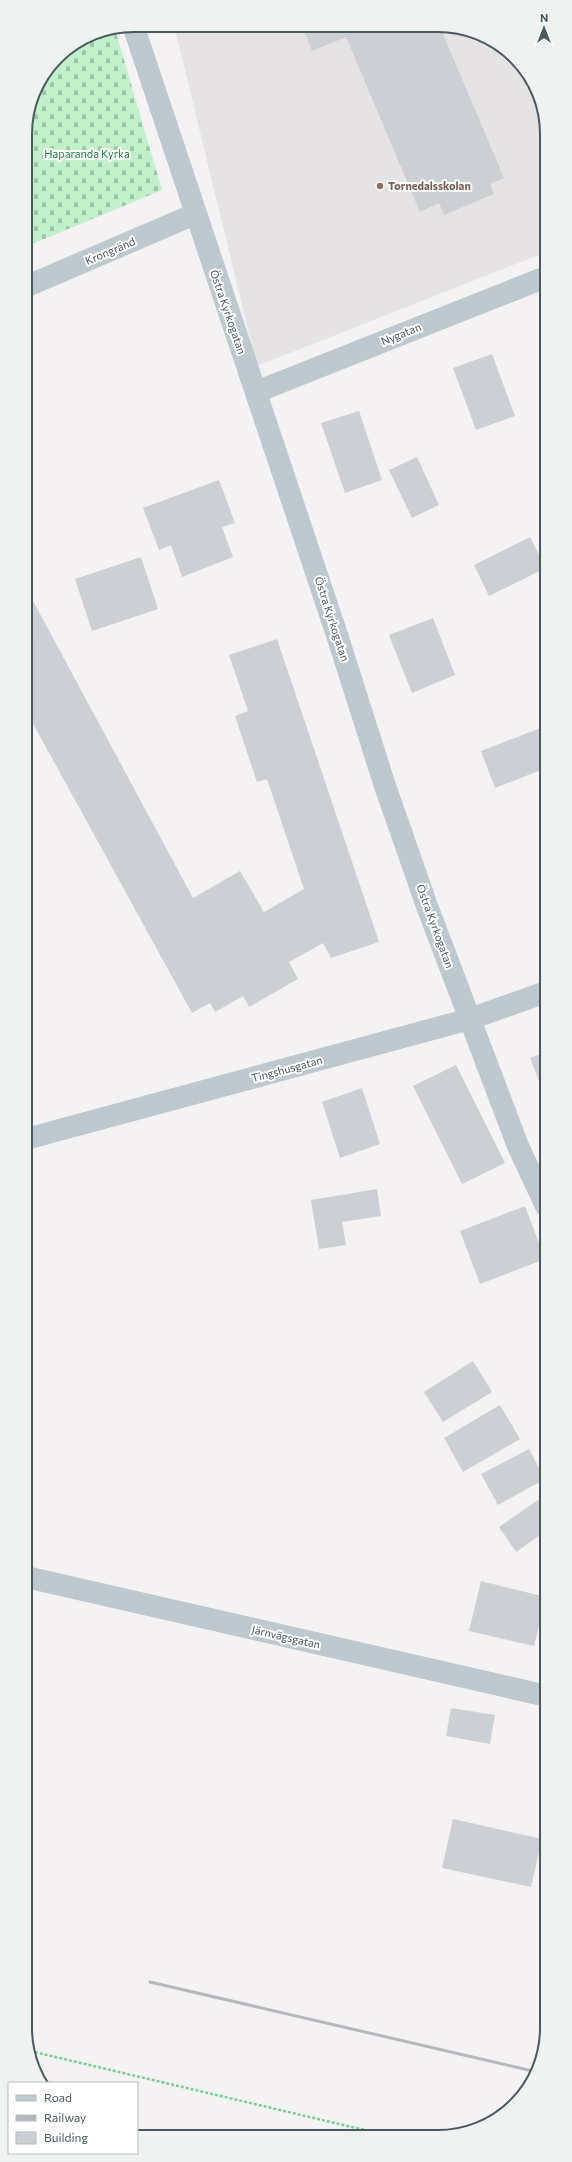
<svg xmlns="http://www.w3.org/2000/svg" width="572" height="2162" font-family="Commissioner,sans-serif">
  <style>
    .education { fill: #e5e3e4 }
    .cemetery { fill: url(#cemetery-stones) }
    .building { fill: #ccd0d4 }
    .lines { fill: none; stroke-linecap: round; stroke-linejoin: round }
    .path { stroke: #79ce94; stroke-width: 2.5; stroke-dasharray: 3 2; stroke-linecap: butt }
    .minor { stroke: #bdc9ce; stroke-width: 22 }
    .rail { stroke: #b4b8bc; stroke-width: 3 }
    .education-dot { fill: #8d6e63; stroke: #fff; stroke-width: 1.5 }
    .labels { text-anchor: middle; stroke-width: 4; stroke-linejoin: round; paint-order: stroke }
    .park-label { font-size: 11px; fill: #188339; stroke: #fff }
    .education-label { font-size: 11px; font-weight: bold; fill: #785e54; stroke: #fff; text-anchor: start }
    .street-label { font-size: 11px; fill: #49595f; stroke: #fff }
    .rim { fill: none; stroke: #49595f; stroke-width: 2 }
  </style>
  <defs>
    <pattern id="cemetery-stones" width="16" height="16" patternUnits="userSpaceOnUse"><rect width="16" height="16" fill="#c1f0cb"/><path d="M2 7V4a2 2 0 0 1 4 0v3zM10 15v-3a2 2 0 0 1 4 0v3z" fill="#9fc5a8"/></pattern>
  </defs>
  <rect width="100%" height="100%" fill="#f4f2f2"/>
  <path class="education" d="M 174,25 L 460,27 L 515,57 L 536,85 L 546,119 L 546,252 L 257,366 Z"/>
  <path class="cemetery" d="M 115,29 L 162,190 L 25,247 L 25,127 L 33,92 L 57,57 L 92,33 Z"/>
  <g class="building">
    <path d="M 302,26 L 440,27 L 504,178 L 490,184 L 494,194 L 444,215 L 439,203 L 420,212 L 346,37 L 312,51 Z"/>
    <path d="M 492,354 L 515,416 L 476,430 L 453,368 Z"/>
    <path d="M 359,411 L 382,480 L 345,493 L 321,423 Z"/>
    <path d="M 417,457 L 439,505 L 412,518 L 389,470 Z"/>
    <path d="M 219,480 L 235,523 L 222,527 L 233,557 L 182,577 L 171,545 L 159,550 L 143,508 Z"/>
    <path d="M 530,537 L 546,568 L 489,596 L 474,565 Z"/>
    <path d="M 141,557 L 158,609 L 92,631 L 75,579 Z"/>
    <path d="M 25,586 L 193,898 L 240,871 L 264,912 L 304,889 L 267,779 L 257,782 L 235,716 L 248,711 L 229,655 L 277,639 L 379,942 L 331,958 L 323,943 L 289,962 L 298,979 L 249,1007 L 243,996 L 215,1012 L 210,1003 L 192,1013 L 25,709 Z"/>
    <path d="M 433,618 L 455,675 L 412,693 L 389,635 Z"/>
    <path d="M 546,726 L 546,768 L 495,788 L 481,751 Z"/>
    <path d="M 546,1052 L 546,1099 L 530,1058 Z"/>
    <path d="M 456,1065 L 505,1163 L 462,1184 L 413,1086 Z"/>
    <path d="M 362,1088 L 380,1144 L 340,1158 L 322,1102 Z"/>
    <path d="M 377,1189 L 381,1216 L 342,1222 L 346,1245 L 319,1249 L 311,1200 Z"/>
    <path d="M 525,1206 L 545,1259 L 480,1284 L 460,1231 Z"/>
    <path d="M 473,1361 L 492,1392 L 443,1422 L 424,1392 Z"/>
    <path d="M 500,1405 L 520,1439 L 463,1472 L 444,1438 Z"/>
    <path d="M 529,1449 L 545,1479 L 498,1505 L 481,1474 Z"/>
    <path d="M 538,1500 L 547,1512 L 547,1530 L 516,1552 L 499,1527 Z"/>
    <path d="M 481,1581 L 546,1597 L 534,1646 L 469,1631 Z"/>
    <path d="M 451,1708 L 495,1715 L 490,1744 L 446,1736 Z"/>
    <path d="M 453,1819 L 542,1839 L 531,1887 L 442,1868 Z"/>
  </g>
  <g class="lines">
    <path class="path" d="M 30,2051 L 390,2136"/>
    <g class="minor">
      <path d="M 133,25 L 338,638 L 385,786 L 427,906 L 518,1146 L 546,1206"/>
      <path d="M 25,287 L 195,214"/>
      <path d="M 256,392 L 546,277"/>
      <path d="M 26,1139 L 470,1019 L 546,992"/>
      <path d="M 26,1577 L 547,1696"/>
    </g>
    <path class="rail" d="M 150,1982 L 537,2072"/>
  </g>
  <circle class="education-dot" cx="380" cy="186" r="4"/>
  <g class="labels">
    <g class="park-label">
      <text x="87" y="158">Haparanda Kyrka</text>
    </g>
    <g class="education-label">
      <text x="388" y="190">Tornedalsskolan</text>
    </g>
    <g class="street-label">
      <text transform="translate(110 251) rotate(-23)" y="4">Krongränd</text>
      <text transform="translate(228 312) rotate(71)" y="4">Östra Kyrkogatan</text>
      <text transform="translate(401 334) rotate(-22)" y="4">Nygatan</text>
      <text transform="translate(332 619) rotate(72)" y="4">Östra Kyrkogatan</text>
      <text transform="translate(435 926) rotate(70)" y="4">Östra Kyrkogatan</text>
      <text transform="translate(287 1069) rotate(-15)" y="4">Tingshusgatan</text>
      <text transform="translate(286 1637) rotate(13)" y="4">Järnvägsgatan</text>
    </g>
  </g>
  <path d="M0 0H572V2162H0ZM134 32H438A102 102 0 0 1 540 134V2028A102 102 0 0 1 438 2130H134A102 102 0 0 1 32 2028V134A102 102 0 0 1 134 32Z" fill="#f0f2f2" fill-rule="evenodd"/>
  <path class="rim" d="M134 32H438A102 102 0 0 1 540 134V2028A102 102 0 0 1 438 2130H134A102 102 0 0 1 32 2028V134A102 102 0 0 1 134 32Z"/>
  <rect x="8" y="2082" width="130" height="72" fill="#ffffff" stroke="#b6bdbf"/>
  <rect x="16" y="2095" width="20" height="6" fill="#bdc9ce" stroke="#b6bdbf"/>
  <text x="44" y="2102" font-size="12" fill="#49595f">Road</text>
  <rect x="16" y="2115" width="20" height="6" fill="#b4b8bc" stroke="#b6bdbf"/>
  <text x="44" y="2122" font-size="12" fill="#49595f">Railway</text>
  <rect x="16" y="2132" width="20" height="12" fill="#ccd0d4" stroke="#b6bdbf"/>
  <text x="44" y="2142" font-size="12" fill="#49595f">Building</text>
  <g transform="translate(544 28)" stroke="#ffffff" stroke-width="3" paint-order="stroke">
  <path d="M0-3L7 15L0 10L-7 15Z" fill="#49595f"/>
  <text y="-6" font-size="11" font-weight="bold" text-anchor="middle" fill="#49595f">N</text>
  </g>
</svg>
